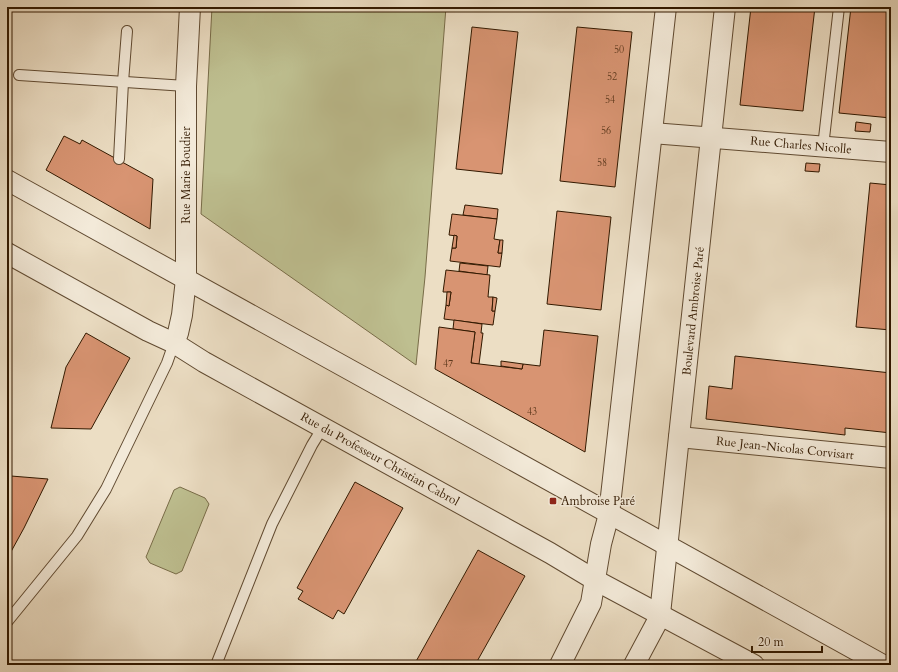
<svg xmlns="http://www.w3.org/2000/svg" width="898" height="672" font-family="Cardo,serif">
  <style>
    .green { fill: #bebf90; stroke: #786c48 }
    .building { fill: #d89472; stroke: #321900 }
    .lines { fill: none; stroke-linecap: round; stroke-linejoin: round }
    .service-casing { stroke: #604a31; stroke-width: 12 }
    .minor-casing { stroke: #604a31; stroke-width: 22 }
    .service { stroke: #f3ead9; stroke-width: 10 }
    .minor { stroke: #f3ead9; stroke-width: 20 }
    .poi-dot { fill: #8f2418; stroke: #f3ead9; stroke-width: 1.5 }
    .labels { text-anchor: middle; stroke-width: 3; stroke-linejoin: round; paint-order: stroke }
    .number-label { font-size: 10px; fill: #5c381c }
    .street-label { font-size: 12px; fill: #321900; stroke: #f3ead9 }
    .poi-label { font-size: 12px; fill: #321900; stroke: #f3ead9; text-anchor: start }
  </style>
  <rect width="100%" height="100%" fill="#ecdec4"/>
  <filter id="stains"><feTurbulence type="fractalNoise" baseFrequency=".005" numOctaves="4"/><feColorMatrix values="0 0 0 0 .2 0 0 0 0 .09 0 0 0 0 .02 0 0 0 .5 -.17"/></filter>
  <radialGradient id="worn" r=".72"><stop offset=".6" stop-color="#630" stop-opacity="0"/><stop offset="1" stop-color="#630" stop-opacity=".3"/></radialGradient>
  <g class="green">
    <path d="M 212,7 L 446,7 L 425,277 L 416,365 L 201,214 Z"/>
    <path d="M 180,487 L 205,498 L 209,504 L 182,571 L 176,574 L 150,563 L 146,557 L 174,490 Z"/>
  </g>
  <g class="building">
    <path d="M 751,7 L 815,7 L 803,111 L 740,105 Z"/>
    <path d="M 851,7 L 891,7 L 891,118 L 839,113 Z"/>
    <path d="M 472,27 L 518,32 L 502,174 L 456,169 Z"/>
    <path d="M 577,27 L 632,32 L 615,187 L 560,181 Z"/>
    <path d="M 856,122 L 871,124 L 870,132 L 855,131 Z"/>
    <path d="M 64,136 L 80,144 L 82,140 L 153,179 L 150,229 L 46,170 Z"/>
    <path d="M 806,163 L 820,164 L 819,172 L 805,171 Z"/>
    <path d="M 870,183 L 891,185 L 891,330 L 856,327 Z"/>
    <path d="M 465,205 L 498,209 L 497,219 L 463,215 Z"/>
    <path d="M 557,211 L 611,217 L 601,310 L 547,304 Z"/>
    <path d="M 452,214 L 497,219 L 494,239 L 500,240 L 498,253 L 502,253 L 500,267 L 450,261 L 452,248 L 456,248 L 457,236 L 449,235 Z"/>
    <path d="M 454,235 L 457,236 L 456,248 L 452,248 Z"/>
    <path d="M 500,240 L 503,240 L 502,253 L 498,253 Z"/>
    <path d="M 460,263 L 488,266 L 487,275 L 459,271 Z"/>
    <path d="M 446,270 L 490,275 L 488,297 L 493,297 L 492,311 L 495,311 L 493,325 L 444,319 L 446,305 L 449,306 L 451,292 L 443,292 Z"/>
    <path d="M 447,292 L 451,292 L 449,306 L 446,305 Z"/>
    <path d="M 493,297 L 497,298 L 495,311 L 492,311 Z"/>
    <path d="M 454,320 L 482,324 L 481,333 L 483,333 L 479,364 L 471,363 L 475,332 L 453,329 Z"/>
    <path d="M 439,327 L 475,332 L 471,363 L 522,369 L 523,364 L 540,366 L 544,330 L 598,336 L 585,452 L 435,369 Z"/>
    <path d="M 86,333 L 130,358 L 91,429 L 51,428 L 66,367 Z"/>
    <path d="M 735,356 L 891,373 L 891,433 L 845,428 L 845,435 L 706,419 L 709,386 L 732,389 Z"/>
    <path d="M 501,361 L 523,364 L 522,369 L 501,366 Z"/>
    <path d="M 11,476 L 48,479 L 24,528 L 7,559 L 7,481 Z"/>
    <path d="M 355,482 L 403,508 L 344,614 L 338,610 L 333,619 L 298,599 L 303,591 L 297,588 Z"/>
    <path d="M 478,550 L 525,576 L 475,665 L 414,665 Z"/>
  </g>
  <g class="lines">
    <g class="service-casing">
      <g id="service">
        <path d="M 19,75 L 186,86"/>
        <path d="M 823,147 L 839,7"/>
        <path d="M 119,159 L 123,82 L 127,31"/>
        <path d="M 7,622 L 77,536 L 106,489 L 167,363 L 174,343"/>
        <path d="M 216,665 L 272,524 L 312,445 L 323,427"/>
      </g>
    </g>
    <g class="minor-casing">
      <g id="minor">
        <path d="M 652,133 L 891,152"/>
        <path d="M 7,180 L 883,665"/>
        <path d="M 7,253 L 148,331 L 174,343 L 204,362 L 550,553 L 595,580 L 754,665"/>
        <path d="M 174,343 L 178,333 L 182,315 L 186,279 L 186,86 L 190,7"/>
        <path d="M 679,437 L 891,458"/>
        <path d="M 560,665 L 591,603 L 601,544 L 609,514 L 666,7"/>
        <path d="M 634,665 L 657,622 L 660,614 L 725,7"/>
      </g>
    </g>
    <use href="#service" class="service"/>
    <use href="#minor" class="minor"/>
  </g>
  <rect class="poi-dot" x="549" y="497" width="8" height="8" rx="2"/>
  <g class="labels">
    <g class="number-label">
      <text x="619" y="53">50</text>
      <text x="612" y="80">52</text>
      <text x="610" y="103">54</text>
      <text x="606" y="134">56</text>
      <text x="602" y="166">58</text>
      <text x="448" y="367">47</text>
      <text x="532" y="415">43</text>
    </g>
    <g class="street-label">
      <text transform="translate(801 145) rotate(5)" y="4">Rue Charles Nicolle</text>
      <text transform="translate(186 175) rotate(-90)" y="4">Rue Marie Boudier</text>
      <text transform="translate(693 311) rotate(-84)" y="4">Boulevard Ambroise Paré</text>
      <text transform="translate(785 448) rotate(6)" y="4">Rue Jean-Nicolas Corvisart</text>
      <text transform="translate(380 459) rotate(29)" y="4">Rue du Professeur Christian Cabrol</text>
    </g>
    <g class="poi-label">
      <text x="561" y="505">Ambroise Paré</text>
    </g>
  </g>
  <rect width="898" height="672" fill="none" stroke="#ecdec4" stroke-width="24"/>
  <rect x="8" y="8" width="882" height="656" fill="none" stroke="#321900" stroke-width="2"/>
  <rect x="12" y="12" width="874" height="648" fill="none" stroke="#321900"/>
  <path d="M752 646v6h70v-6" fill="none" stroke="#321900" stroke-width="2"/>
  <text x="758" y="646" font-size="12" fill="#321900" stroke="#f3ead9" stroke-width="3" paint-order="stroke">20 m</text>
  <rect width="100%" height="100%" filter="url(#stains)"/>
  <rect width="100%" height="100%" fill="url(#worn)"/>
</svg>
